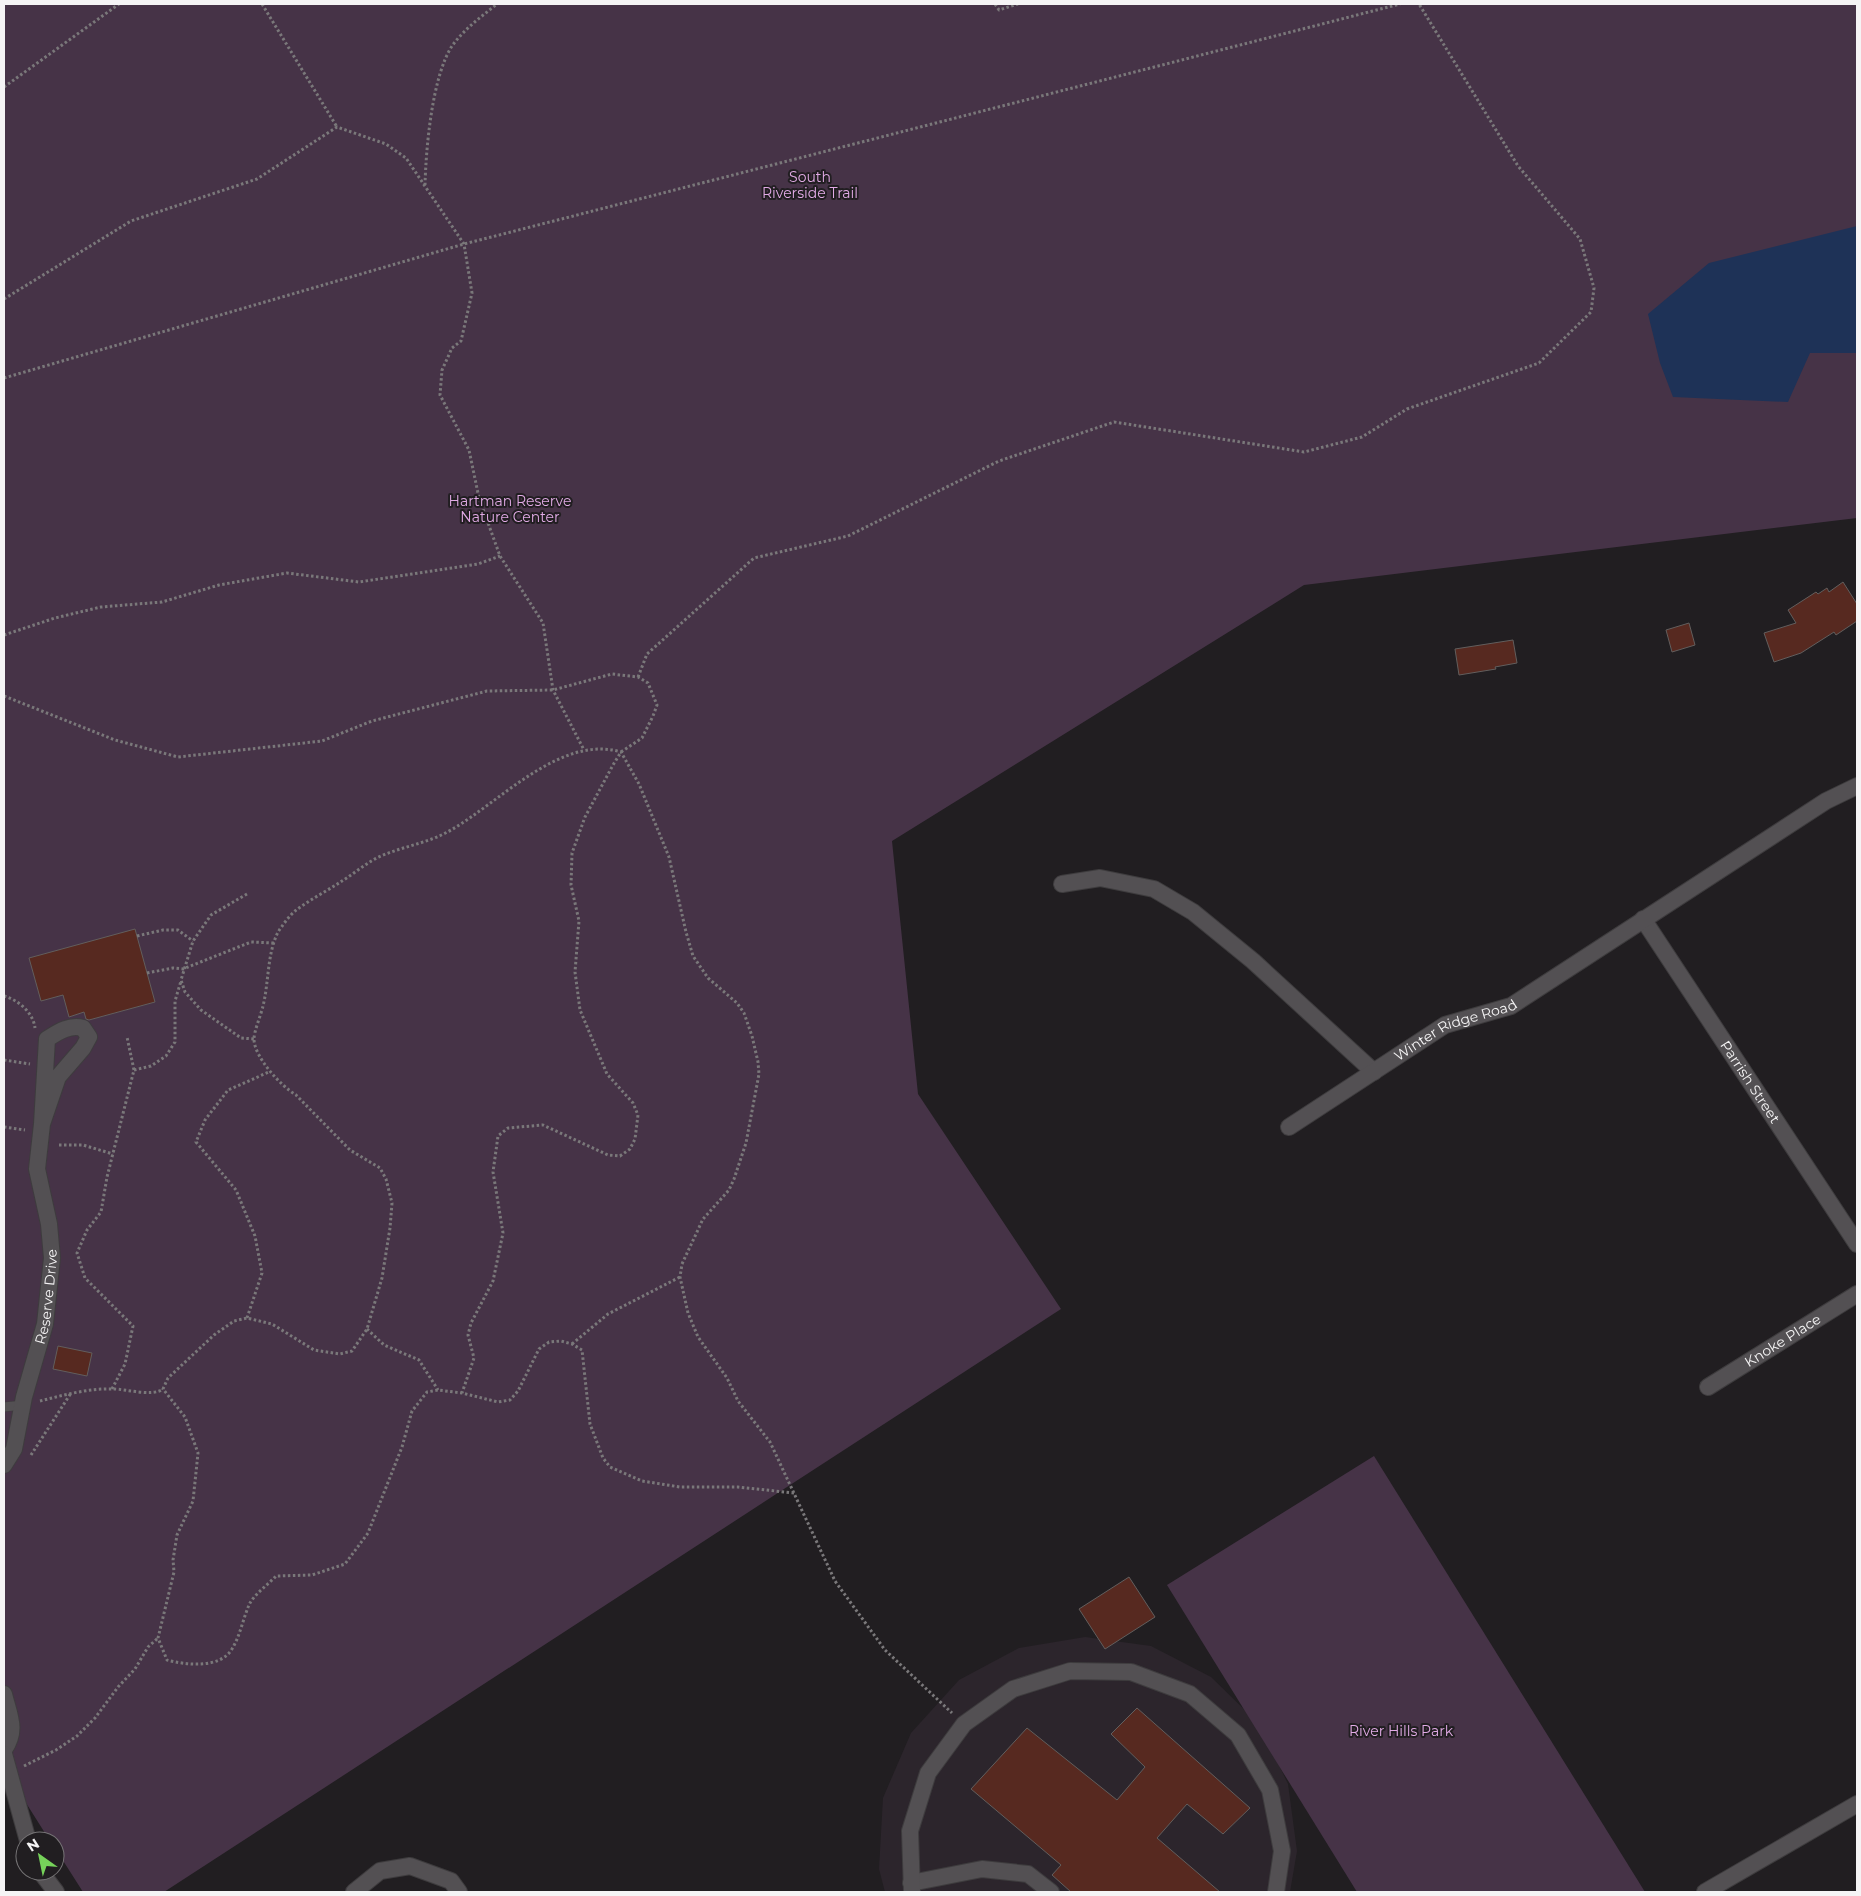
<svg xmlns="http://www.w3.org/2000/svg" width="1861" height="1896" font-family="Montserrat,sans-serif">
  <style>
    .built { fill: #2c252c }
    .green { fill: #463347 }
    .water { fill: #1e3257 }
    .building { fill: #572920; stroke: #625e5d }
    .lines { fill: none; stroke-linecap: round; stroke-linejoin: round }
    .lane-casing { stroke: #3e3c3e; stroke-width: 10 }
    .street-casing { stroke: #3e3c3e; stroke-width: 18 }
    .path { stroke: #7a787a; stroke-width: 3; stroke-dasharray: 2.5 2.5; stroke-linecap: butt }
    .lane { stroke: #535053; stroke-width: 9 }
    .street { stroke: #535053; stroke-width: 16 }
    .labels { text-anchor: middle; stroke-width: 4; stroke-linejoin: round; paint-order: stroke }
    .park-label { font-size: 14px; fill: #e2abe6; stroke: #211e21 }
    .street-label { font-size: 14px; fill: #f5f4f5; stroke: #211e21 }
  </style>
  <rect width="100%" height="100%" fill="#211e21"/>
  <path class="built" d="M 1085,1637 L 1151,1646 L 1211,1677 L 1259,1724 L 1288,1784 L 1297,1851 L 1290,1892 L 885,1892 L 879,1869 L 883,1798 L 911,1733 L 959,1680 L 1019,1648 Z"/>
  <g class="green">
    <path d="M 4,4 L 1857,4 L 1857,518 L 1304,585 L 892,841 L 918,1094 L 1061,1309 L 164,1892 L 83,1892 L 55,1848 L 55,1841 L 50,1841 L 4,1768 Z"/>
    <path d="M 1374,1456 L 1645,1892 L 1357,1892 L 1167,1585 Z"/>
  </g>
  <path class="water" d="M 1857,226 L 1857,353 L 1810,353 L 1788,402 L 1673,397 L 1660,363 L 1648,314 L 1709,263 Z"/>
  <g class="building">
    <path d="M 1843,582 L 1857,604 L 1857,621 L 1836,635 L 1834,632 L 1801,653 L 1774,662 L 1764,633 L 1796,623 L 1788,610 L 1816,592 L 1818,594 L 1827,588 L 1829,592 Z"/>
    <path d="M 1689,623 L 1695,645 L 1672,652 L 1666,630 Z"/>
    <path d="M 1513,640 L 1517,663 L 1495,667 L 1496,669 L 1459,675 L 1455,649 Z"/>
    <path d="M 135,929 L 155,1002 L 89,1020 L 86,1019 L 84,1012 L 69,1017 L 63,995 L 41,1001 L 29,958 Z"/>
    <path d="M 58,1346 L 92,1353 L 87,1376 L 53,1369 Z"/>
    <path d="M 1129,1577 L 1155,1617 L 1105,1649 L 1079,1609 Z"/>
    <path d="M 1137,1708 L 1250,1808 L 1223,1834 L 1187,1804 L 1157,1838 L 1220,1892 L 1071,1892 L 1052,1875 L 1061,1865 L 971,1789 L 1027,1728 L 1117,1800 L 1145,1767 L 1111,1734 Z"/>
  </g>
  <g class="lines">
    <g class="lane-casing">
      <path id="lane" d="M 4,1407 L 23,1405"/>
    </g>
    <g class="street-casing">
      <g id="street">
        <path d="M 1062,884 L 1100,878 L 1154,889 L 1193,912 L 1253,961 L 1374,1072"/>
        <path id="s1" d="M 1643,919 L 1857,1244"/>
        <path id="s2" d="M 1289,1127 L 1445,1025 L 1511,1006 L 1826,801 L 1857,786"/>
        <path id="s3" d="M 1708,1387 L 1857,1294"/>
        <path id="s4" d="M 4,1465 L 14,1449 L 24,1397 L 45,1324 L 52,1258 L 49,1224 L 37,1169 L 42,1124 L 47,1039 C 58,1032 70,1024 83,1028 L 89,1037 L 83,1048 L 58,1077 L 42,1124"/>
        <path d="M 4,1694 C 9,1715 18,1730 4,1750"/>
        <path d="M 4,1754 L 28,1841"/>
        <path d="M 40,1871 L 56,1892"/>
        <path d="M 911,1883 L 982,1869 L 1028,1874 L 1051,1892"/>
        <path d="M 354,1892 L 380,1871 L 410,1866 L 451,1881 L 459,1892"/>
        <path d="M 912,1892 L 910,1831 L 928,1773 L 964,1724 L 1013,1689 L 1070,1671 L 1131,1672 L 1190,1694 L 1238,1735 L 1270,1790 L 1282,1851 L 1276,1892"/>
        <path d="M 1705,1892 L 1857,1804"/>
      </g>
    </g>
    <g class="path">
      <path d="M 262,4 L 337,127"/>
      <path d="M 995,4 L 999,10 L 1018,4"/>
      <path d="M 4,87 L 119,4"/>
      <path d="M 425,185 C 426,148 432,77 452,46 C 464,29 481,17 497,4"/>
      <path d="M 4,299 L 131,221 L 257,179 L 337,127 L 386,144 L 406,158 L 464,244 L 472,293 L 461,341 L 452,348 L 442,370 L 440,395 L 469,450 L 479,498 L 500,556 L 543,623 L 553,690 L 584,750"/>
      <path d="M 4,378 L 464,244 L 1400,4"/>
      <path d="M 4,635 L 55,618 L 101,607 L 162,602 L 219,585 L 287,573 L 359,582 L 478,564 L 500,556"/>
      <path d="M 638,677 L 647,654 L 754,558 L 848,536 L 999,461 L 1114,422 L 1304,452 L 1362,437 L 1407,409 L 1539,363 L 1591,312 L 1594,288 L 1580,239 L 1518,166 L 1419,4"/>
      <path d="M 4,696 L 115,740 L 178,757 L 322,741 L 372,721 L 487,691 L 553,690 L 612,674 L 638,677 L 648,683 L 657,705 L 653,716 L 642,738 L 621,752 L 613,765 L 585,817 L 572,853 L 571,885 L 579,921 L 575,972 L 580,1010 L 607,1074 L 633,1103 L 638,1115 L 635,1139 L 630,1149 L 620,1156 L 608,1155 L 543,1125 L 508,1128 L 498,1136 L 493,1172 L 503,1233 L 493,1281 L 471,1323 L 468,1335 L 474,1358 L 462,1393"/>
      <path d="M 247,894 L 211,915 L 193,941 L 181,980 L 185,992 L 201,1010 L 241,1038 L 254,1039"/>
      <path d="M 137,936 L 163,930 L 178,930 L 193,941"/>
      <path d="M 147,973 L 173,968 L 183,969 L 251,942 L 274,943"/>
      <path d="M 4,996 C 18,1000 33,1012 35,1028"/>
      <path d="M 4,1060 L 30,1064"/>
      <path d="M 134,1070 L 151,1066 L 166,1056 L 175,1042 L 175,1001 L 181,981"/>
      <path d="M 4,1127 L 25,1130"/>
      <path d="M 59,1145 L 83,1145 L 113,1154"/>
      <path d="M 247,1318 L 262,1273 L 255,1236 L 236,1190 L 196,1142 L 205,1120 L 228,1090 L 269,1072"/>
      <path d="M 367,1329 L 384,1345 L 419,1360 L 438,1390"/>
      <path d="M 572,1344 L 608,1314 L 680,1277"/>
      <path d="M 112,1389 L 125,1364 L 133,1326 L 85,1278 L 77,1253 L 87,1230 L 101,1212 L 107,1177 L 134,1070 L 127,1037"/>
      <path d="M 40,1401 C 64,1395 89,1388 113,1389 C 126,1389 153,1397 163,1389"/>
      <path d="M 31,1455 L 71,1393"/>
      <path d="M 794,1493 L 738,1487 L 680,1487 L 642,1481 L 610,1467 L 603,1458 L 590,1424 L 582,1350 L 572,1344 L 561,1341 L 549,1342 L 539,1349 L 518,1391 L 510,1400 L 498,1402 L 462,1393 L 438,1390 L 427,1392 L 412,1411 L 402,1447 L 368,1533 L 345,1564 L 312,1575 L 276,1576 C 268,1585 254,1594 249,1605 C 243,1619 240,1636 232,1649 C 220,1669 186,1665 167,1660 L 158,1638 L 174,1572 L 173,1560 L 177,1535 L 193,1501 L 198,1453 L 185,1417 L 163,1389 L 168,1378 L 214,1335 L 234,1321 L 247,1318 L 272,1324 L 314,1350 L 340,1354 L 352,1351 L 367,1329 L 382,1278 L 390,1228 L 392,1203 L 386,1179 L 380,1168 L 350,1150 L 296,1095 C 281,1086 254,1057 254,1039 C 254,1031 261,1015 263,1006 C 269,982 267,954 278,932 C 282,926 289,916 295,911 C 309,900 327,891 342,881 C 355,873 367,862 381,856 C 404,846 429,843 451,830 C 500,802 561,734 621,752 L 639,784 L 669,857 L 686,932 L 693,956 L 708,978 L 737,1003 L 744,1013 L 752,1036 L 758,1062 L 759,1074 L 746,1143 L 734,1179 L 729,1190 L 703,1219 L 682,1264 L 680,1277 L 688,1313 L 698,1337 L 727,1378 L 738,1401 L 770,1442 L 835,1581 L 885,1650 L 952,1713"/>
      <path d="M 24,1766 L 56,1750 L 77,1736 L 95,1718 L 118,1687 L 135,1669 L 148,1647 L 158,1638"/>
    </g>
    <use href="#lane" class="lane"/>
    <use href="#street" class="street"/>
  </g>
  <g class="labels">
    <g class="park-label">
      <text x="810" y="182">South<tspan x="810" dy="16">Riverside Trail</tspan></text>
      <text x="510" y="506">Hartman Reserve<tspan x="510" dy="16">Nature Center</tspan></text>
      <text x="1401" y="1736">River Hills Park</text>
    </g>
    <g class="street-label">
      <text dy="5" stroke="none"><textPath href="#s2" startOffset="194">Winter Ridge Road</textPath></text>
      <text dy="5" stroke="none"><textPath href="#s1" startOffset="195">Parrish Street</textPath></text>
      <text dy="5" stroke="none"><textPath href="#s4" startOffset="175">Reserve Drive</textPath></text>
      <text dy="5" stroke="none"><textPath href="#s3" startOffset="88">Knoke Place</textPath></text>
    </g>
  </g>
  <rect width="1861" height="1896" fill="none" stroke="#f5f4f5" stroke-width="10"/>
  <g transform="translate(40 1856) rotate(327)"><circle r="24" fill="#211e21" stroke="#767476"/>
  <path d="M0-4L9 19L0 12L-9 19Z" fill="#76d25a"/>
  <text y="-8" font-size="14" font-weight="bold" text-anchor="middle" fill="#f5f4f5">N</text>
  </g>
</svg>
